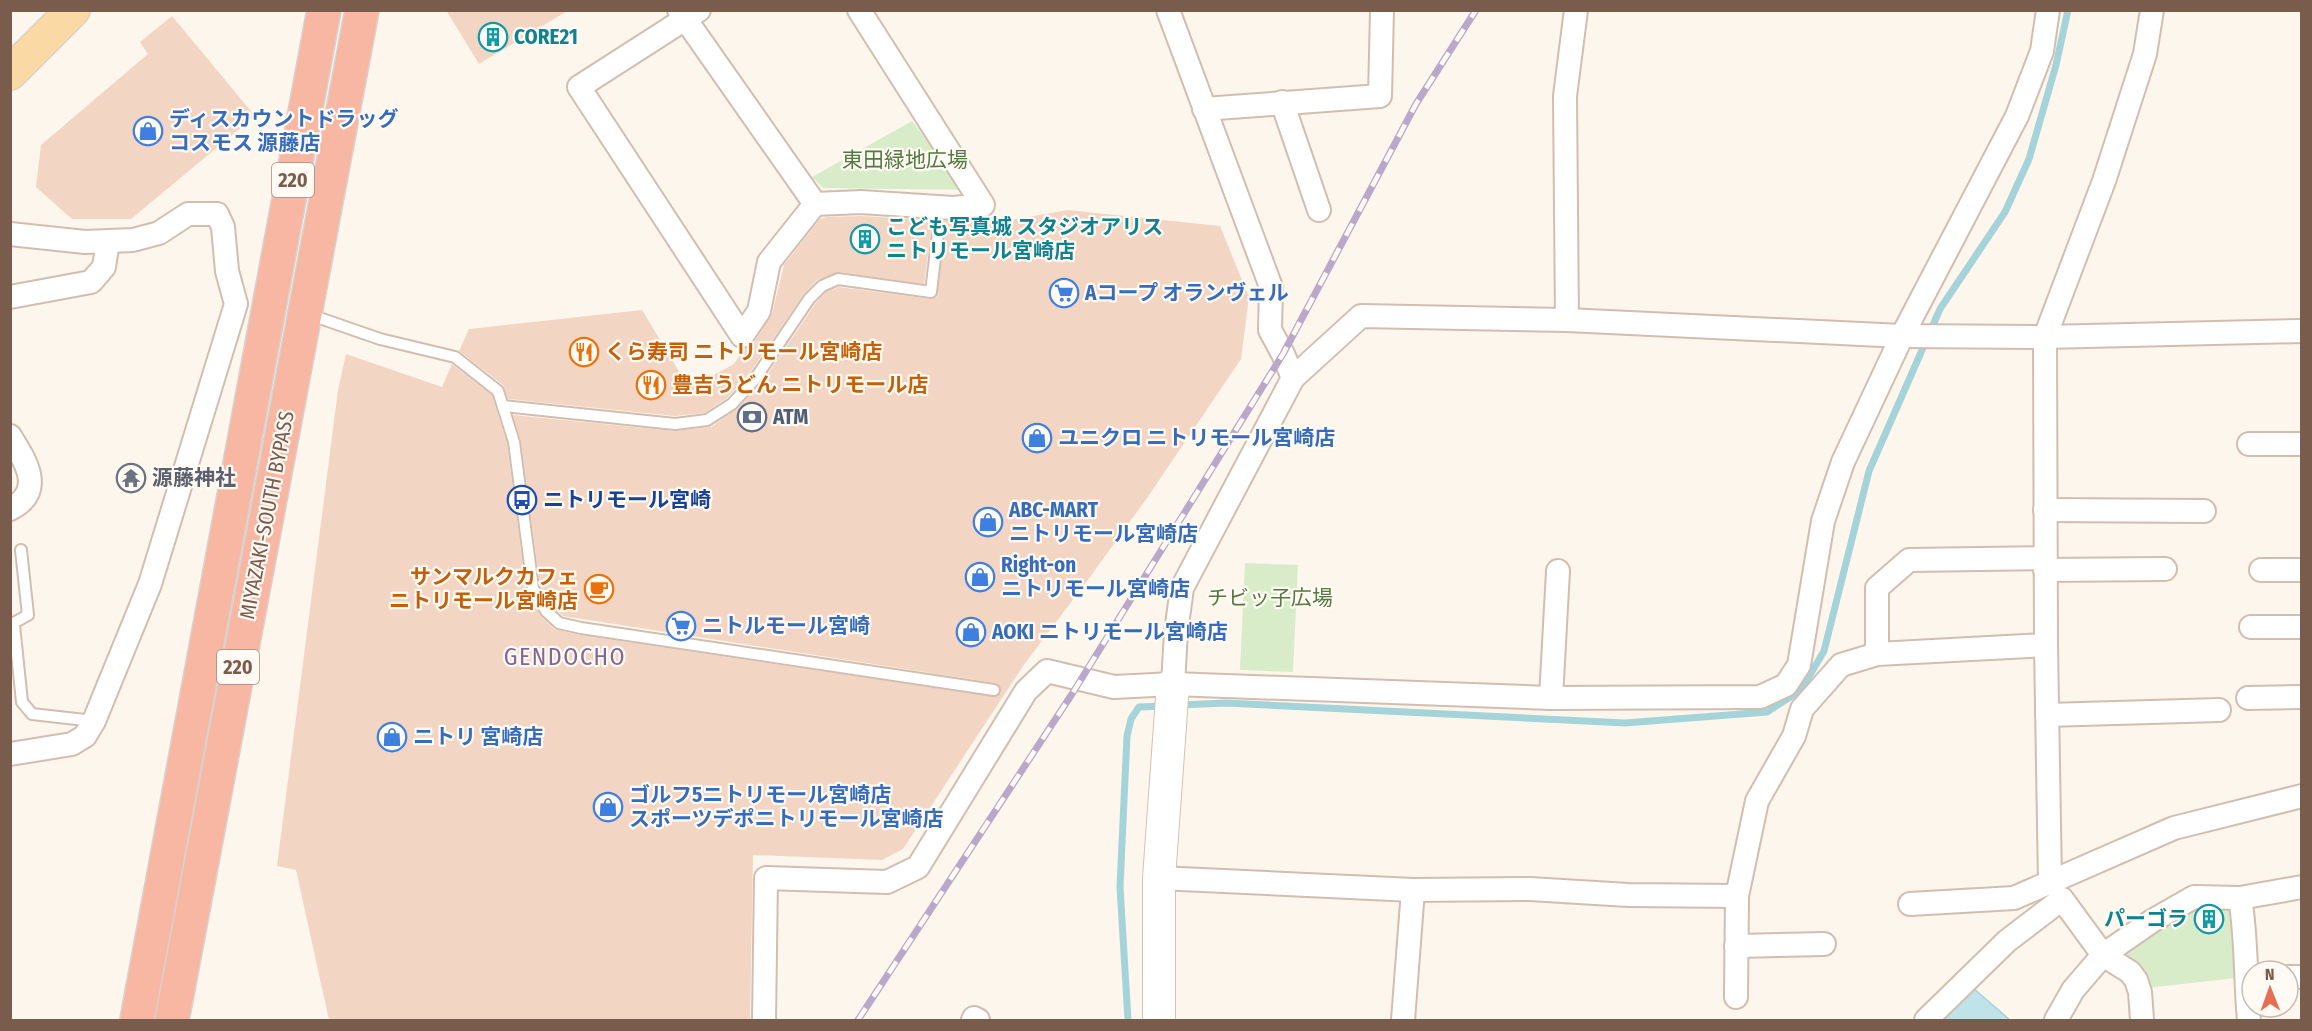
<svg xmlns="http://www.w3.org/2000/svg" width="2312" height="1031" font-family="'Fira Sans Condensed','Noto Sans JP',sans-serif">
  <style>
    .green { fill: #d8ecc9 }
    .water { fill: #bfe3e8; stroke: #a5d3da; stroke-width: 1.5 }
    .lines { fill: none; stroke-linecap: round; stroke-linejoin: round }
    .stream { stroke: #a5d3da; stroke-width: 7 }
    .building { fill: #f3d5c3 }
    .lane-casing { stroke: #d1beb0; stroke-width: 14 }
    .street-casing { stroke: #d1beb0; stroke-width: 26 }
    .secondary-casing { stroke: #d6c0b0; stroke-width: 34 }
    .primary-casing { stroke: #dad1cd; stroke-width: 36 }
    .highway-casing { stroke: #dad1cd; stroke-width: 36 }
    .lane { stroke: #fff; stroke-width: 10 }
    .street { stroke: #fff; stroke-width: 22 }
    .secondary { stroke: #fff; stroke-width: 32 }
    .primary { stroke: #fbd9a5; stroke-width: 33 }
    .highway { stroke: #f7b7a3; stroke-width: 33 }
    .rail-casing { stroke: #b9a8c9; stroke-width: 7 }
    .rail { stroke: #fffaf3; stroke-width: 4.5; stroke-dasharray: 14; stroke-linecap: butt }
    .labels { text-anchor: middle; stroke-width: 4.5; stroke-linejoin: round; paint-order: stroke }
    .shield { fill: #fffaf3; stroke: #a28b7f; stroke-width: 1.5 }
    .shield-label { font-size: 20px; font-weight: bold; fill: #7a5c4d }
    .culture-label { font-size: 21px; font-weight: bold; fill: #0d838f; stroke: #fffaf3; text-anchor: start }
    .shop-label { font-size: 21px; font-weight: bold; fill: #366cbe; stroke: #fffaf3; text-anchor: start }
    .park-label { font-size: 21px; fill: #537a41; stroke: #fffaf3 }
    .food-label { font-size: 21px; font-weight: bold; fill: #c56008; stroke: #fffaf3; text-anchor: start }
    .service-label { font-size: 21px; font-weight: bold; fill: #4e5e75; stroke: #fffaf3; text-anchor: start }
    .worship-label { font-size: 21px; font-weight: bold; fill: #5b616d; stroke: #fffaf3; text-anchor: start }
    .transit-label { font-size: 21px; font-weight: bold; fill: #164399; stroke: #fffaf3; text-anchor: start }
    .street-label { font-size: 21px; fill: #7a5c4d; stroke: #fffaf3 }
    .quarter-label { font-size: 24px; letter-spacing: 1.5px; fill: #846695; stroke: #fffaf3 }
  </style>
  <rect width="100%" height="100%" fill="#fdf6ec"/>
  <g class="green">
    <path d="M 912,121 L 966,190 L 823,188 L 812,177 Z"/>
    <path d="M 1245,563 L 1298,565 L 1293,672 L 1240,670 Z"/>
    <path d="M 2202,900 L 2231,900 L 2237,978 L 2146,988 L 2141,974 L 2119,946 Z"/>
  </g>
  <path class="water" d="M 1973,988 L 2010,1020 L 1941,1020 Z"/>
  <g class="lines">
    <g class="stream">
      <path d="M 1179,705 L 1226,703 L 1625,723 L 1767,712 L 1801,690 L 1824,651 L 1869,471 L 1940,309 L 2005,212 L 2029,159 L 2056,65 L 2068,10"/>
      <path d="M 1128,1020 L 1120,887 L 1127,736 L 1131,719 L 1139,707 L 1165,706"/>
    </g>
  </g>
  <g class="building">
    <path d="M 446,10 L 569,10 L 479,64 Z"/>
    <path d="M 172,16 L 255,116 L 131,219 L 72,219 L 36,187 L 41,145 L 148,54 L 140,42 Z"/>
    <path d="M 1068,210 L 1220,226 L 1249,297 L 1241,359 L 1147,498 L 1090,577 L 1023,666 L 903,849 L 882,860 L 753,855 L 750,1020 L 329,1020 L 296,870 L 277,866 L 338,390 L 346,354 L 442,387 L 452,364 L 492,395 L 507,444 L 526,589 L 540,615 L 554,629 L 580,635 L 996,697 L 1001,691 L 999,685 L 995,683 L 563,616 L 552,606 L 540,586 L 521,441 L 513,415 L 674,431 L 711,427 L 737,409 L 761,384 L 815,304 L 826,292 L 839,287 L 930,299 L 937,297 L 945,234 L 942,227 L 936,226 L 931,232 L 924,284 L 839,272 L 817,280 L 803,295 L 749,374 L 727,398 L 704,413 L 675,416 L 508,399 L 503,385 L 459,351 L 469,329 L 642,310 L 689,388 L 734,364 L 744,349 L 753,344 L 772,314 L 784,265 L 820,219 L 826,217 L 861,216 L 952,221 L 984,218 L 1004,221 Z"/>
  </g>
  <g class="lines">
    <g class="lane-casing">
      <g id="lane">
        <path d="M 308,314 L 380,339 L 455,357 L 498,391 L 514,442 L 533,588 L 546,611 L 559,623 L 581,628 L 994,690"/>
        <path d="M 503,406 L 675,424 L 707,420 L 732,404 L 755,379 L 809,299 L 822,286 L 838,279 L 931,292 L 938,233"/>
        <path d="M 10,625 L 28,615 L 21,550"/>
        <path d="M 14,625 L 22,702 L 32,714 L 94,721"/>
      </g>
    </g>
    <g class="street-casing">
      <g id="street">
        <path d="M 679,10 L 815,204 L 861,202 L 953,208 L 983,205 L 859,10"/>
        <path d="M 699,10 L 579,87 L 742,336 L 759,311 L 769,262 L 815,204"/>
        <path d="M 1168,10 L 1271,287 L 1270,330 L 1283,354 L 1293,378"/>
        <path d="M 1282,102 L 1319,210"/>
        <path d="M 1204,109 L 1380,96 L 1382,10"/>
        <path d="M 10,234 L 85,242 L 133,240 L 159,233 L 188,214 L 217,214 L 223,227 L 227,271 L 236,304 L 150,584 L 94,721 L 85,736 L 72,744 L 10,754"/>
        <path d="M 10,297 L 91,282 L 104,267 L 108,241"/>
        <path d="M 1567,320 L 1565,96 L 1576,10"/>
        <path d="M 10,436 C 25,460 46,491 10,509"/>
        <path d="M 2249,444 L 2302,444"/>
        <path d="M 2045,510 L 2204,511"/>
        <path d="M 2045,570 L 2165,569"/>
        <path d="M 2261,570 L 2302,570"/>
        <path d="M 2251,627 L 2302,627"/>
        <path d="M 1877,654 L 1877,588 L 1909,560 L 2045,558"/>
        <path d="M 1173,684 L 1176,632 L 1182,588 L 1293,378 L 1361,316 L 1567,320 L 1902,336 L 2045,337 L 2302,331"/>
        <path d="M 1551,698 L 1558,571"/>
        <path d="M 2248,698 L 2302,697"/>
        <path d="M 2047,715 L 2219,710"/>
        <path d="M 1159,878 L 1413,890 L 1530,889 L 1628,895 L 1737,896"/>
        <path d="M 2050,884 L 2046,645 L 2045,337 L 2104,181 L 2145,54 L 2152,10"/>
        <path d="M 2240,898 C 2247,938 2245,980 2249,1020"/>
        <path d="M 1910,904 L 2014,898 L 2174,828 L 2302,796"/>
        <path d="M 1736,946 L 1824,944"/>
        <path d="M 2288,977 L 2302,977"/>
        <path d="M 1736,997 L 1737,896 L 1757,801 L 1794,736 L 1802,709 L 1841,665 L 1877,654 L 2046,645"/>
        <path d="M 764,1020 L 766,878 L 887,882 L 918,867 L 1026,691 L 1047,671 L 1114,687 L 1173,684 L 1551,698 L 1760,697 L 1786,685 L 1799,665 L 1823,521 L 1843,462 L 1902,336 L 2017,116 L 2042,51 L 2048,10"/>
        <path d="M 973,1020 L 974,1018 L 978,1020"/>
        <path d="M 1403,1020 L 1413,890"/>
        <path d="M 1926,1020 L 2007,941 L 2062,899 L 2103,955 L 2130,972 L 2136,980 L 2140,992 L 2142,1020"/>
        <path d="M 2056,1020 L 2073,990 L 2103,955 L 2152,921 L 2194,897 L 2240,898 L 2302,887"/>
      </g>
    </g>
    <g class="secondary-casing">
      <path id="secondary" d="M 1159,1020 L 1159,878 L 1173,684"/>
    </g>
    <g class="primary-casing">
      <path id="primary" d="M 10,73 L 73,10"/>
    </g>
    <g class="highway-casing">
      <g id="highway">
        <path d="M 137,1020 L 324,10"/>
        <path d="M 172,1020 L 362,10"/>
      </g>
    </g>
    <use href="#lane" class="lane"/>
    <use href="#street" class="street"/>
    <use href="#secondary" class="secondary"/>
    <use href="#primary" class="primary"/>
    <use href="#highway" class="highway"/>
    <g class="rail-casing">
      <path id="rail" d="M 858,1020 L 1072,694 L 1283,354 L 1416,104 L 1476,10"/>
    </g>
    <use href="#rail" class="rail"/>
  </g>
  <defs>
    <g id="building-ring" transform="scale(1.5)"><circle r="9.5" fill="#fffaf3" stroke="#0f9aa8" stroke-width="1.5"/><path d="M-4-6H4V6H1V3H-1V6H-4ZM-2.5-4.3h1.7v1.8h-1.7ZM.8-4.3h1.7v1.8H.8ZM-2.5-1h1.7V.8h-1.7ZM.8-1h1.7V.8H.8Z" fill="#0f9aa8"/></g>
    <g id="shop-ring" transform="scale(1.5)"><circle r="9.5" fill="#fffaf3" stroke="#3f7fe0" stroke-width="1.5"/><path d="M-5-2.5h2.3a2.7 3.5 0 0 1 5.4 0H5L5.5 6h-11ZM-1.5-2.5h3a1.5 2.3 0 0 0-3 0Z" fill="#3f7fe0"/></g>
    <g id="supermarket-ring" transform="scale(1.5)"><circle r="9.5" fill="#fffaf3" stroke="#3f7fe0" stroke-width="1.5"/><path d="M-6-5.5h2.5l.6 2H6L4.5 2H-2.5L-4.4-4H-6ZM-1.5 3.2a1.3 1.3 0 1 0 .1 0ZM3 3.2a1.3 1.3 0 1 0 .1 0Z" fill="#3f7fe0"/></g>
    <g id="restaurant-ring" transform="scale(1.5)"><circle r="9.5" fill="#fffaf3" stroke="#e8710a" stroke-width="1.5"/><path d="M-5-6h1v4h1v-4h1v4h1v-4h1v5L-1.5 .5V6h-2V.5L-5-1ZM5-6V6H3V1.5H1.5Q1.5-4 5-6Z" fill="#e8710a"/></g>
    <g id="bank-ring" transform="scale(1.5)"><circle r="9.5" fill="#fffaf3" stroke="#5c6f8a" stroke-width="1.5"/><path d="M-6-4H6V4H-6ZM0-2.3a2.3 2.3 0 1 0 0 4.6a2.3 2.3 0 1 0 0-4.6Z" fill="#5c6f8a"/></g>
    <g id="temple-ring" transform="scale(1.5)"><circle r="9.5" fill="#fffaf3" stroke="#6b7280" stroke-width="1.5"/><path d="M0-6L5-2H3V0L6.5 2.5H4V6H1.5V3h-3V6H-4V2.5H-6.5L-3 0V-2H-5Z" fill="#6b7280"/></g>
    <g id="bus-ring" transform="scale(1.5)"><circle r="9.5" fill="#fffaf3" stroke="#1a4fb4" stroke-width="1.5"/><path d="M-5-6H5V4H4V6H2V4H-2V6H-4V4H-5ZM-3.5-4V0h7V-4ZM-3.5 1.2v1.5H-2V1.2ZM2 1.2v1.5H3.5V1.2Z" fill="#1a4fb4"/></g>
    <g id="cafe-ring" transform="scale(1.5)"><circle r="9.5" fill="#fffaf3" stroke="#e8710a" stroke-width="1.5"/><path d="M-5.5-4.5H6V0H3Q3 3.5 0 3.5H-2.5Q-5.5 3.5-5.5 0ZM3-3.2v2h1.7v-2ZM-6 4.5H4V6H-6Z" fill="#e8710a"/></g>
  </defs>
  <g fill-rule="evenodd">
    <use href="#building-ring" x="493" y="37"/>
    <use href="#shop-ring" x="148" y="131"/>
    <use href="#building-ring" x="865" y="239"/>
    <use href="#supermarket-ring" x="1064" y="293"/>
    <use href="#restaurant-ring" x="584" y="352"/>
    <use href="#restaurant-ring" x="651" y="385"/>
    <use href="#bank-ring" x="752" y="417"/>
    <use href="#shop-ring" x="1037" y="438"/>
    <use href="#temple-ring" x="131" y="478"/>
    <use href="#bus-ring" x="522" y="500"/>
    <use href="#shop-ring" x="988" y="522"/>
    <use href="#shop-ring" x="980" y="577"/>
    <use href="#cafe-ring" x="599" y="589"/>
    <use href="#supermarket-ring" x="681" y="626"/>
    <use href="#shop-ring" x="971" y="632"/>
    <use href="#shop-ring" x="392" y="737"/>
    <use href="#shop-ring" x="608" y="807"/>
    <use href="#building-ring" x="2209" y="919"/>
  </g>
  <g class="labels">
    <g class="shield">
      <rect x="272" y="163" width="42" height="34" rx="4.5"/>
      <rect x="217" y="650" width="42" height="34" rx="4.5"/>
    </g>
    <g class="shield-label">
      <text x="293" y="187">220</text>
      <text x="238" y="674">220</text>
    </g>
    <g class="culture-label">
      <text x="514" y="44">CORE21</text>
      <text x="886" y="234">こども写真城 スタジオアリス<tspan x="886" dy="24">ニトリモール宮崎店</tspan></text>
      <text x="2188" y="926" text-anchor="end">パーゴラ</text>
    </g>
    <g class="shop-label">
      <text x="169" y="126">ディスカウントドラッグ<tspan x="169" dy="24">コスモス 源藤店</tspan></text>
      <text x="1085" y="300">Aコープ オランヴェル</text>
      <text x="1058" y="445">ユニクロ ニトリモール宮崎店</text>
      <text x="1009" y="517">ABC-MART<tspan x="1009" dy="24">ニトリモール宮崎店</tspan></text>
      <text x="1001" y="572">Right-on<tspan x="1001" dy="24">ニトリモール宮崎店</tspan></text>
      <text x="702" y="633">ニトルモール宮崎</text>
      <text x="992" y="639">AOKI ニトリモール宮崎店</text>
      <text x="413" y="744">ニトリ 宮崎店</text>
      <text x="629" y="802">ゴルフ5ニトリモール宮崎店<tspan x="629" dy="24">スポーツデポニトリモール宮崎店</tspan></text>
    </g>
    <g class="park-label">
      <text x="905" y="167">東田緑地広場</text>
      <text x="1270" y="605">チビッ子広場</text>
    </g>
    <g class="food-label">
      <text x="605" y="359">くら寿司 ニトリモール宮崎店</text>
      <text x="672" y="392">豊吉うどん ニトリモール店</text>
      <text x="578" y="584" text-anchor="end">サンマルクカフェ<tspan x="578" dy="24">ニトリモール宮崎店</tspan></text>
    </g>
    <g class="service-label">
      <text x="773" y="424">ATM</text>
    </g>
    <g class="worship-label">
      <text x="152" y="485">源藤神社</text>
    </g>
    <g class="transit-label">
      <text x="543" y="507">ニトリモール宮崎</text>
    </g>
    <g class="street-label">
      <text transform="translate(267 515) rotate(-79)" y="7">MIYAZAKI-SOUTH BYPASS</text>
    </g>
    <g class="quarter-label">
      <text x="565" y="665">GENDOCHO</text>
    </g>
  </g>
  <rect width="2312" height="1031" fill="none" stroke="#7a5c4d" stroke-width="24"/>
  <g transform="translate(2270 989) rotate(359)"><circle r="28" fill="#fffaf3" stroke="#cabbb1" stroke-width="1.5"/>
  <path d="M0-4.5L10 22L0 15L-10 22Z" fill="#e76f51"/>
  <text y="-9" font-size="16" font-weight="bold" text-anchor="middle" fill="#7a5c4d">N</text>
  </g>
</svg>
